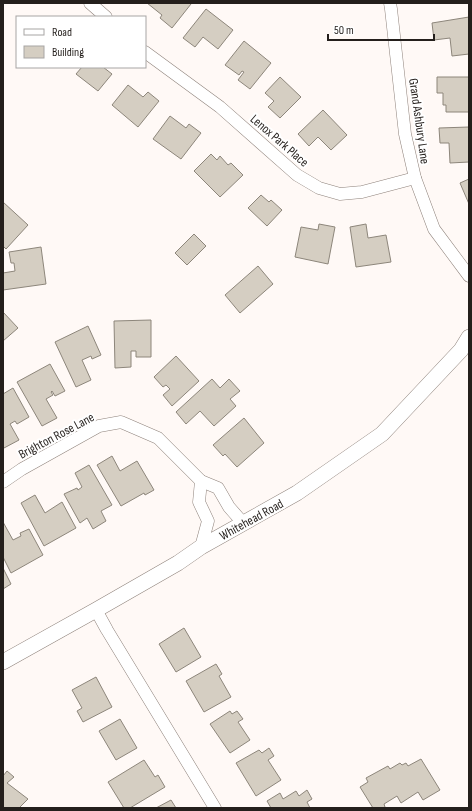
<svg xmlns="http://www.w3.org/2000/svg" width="472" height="811" font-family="'Sofia Sans Condensed',sans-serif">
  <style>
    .building { fill: #d5cec2; stroke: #8d867b }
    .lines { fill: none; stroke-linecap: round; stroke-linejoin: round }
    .minor-casing { stroke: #8e827b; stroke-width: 13 }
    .tertiary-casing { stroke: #8e827b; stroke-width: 16 }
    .minor { stroke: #fff; stroke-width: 12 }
    .tertiary { stroke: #fff; stroke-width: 15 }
    .labels { text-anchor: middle; stroke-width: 4; stroke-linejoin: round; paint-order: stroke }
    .street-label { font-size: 13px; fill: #241f1c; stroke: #fff }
  </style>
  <rect width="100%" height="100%" fill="#fff9f6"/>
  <g class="building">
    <path d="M 147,3 L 190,3 L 191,4 L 172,28 L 160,18 L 162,15 Z"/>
    <path d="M 206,9 L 233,30 L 218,49 L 203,37 L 195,47 L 183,38 Z"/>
    <path d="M 469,17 L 469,54 L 452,56 L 450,38 L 434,40 L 432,23 Z"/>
    <path d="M 244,41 L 271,63 L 250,89 L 238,80 L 244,72 L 242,71 L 239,75 L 225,65 Z"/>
    <path d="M 82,67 L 103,67 L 112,74 L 98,91 L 76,74 Z"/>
    <path d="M 280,77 L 301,97 L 280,118 L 268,107 L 274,101 L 265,93 Z"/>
    <path d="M 437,77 L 469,77 L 469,112 L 446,112 L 446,105 L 443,105 L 443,93 L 437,93 Z"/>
    <path d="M 128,85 L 143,97 L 148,92 L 159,101 L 138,127 L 112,105 Z"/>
    <path d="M 323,110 L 347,135 L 331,150 L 318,137 L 309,146 L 298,134 Z"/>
    <path d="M 170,116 L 186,128 L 189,124 L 201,133 L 181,159 L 153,139 Z"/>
    <path d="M 469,127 L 469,162 L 450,163 L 449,143 L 440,143 L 439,128 Z"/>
    <path d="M 211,154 L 217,160 L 220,156 L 228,165 L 231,163 L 243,175 L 220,197 L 194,171 Z"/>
    <path d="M 469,179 L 469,204 L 460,183 Z"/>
    <path d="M 261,195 L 269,202 L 271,200 L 282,210 L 267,226 L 248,208 Z"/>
    <path d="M 3,202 L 28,225 L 6,249 L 3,246 Z"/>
    <path d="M 319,224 L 335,227 L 328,264 L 295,257 L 301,227 L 318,230 Z"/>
    <path d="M 366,224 L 368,238 L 386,235 L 391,262 L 356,267 L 350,227 Z"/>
    <path d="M 194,234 L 206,246 L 187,265 L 175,253 Z"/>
    <path d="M 41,247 L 46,284 L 3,290 L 3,273 L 15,271 L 14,263 L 11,263 L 9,252 Z"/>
    <path d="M 258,266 L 273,284 L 240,313 L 225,295 Z"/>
    <path d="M 3,312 L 18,328 L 3,341 Z"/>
    <path d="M 151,320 L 151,357 L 136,357 L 136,351 L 131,351 L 131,367 L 115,368 L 114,321 Z"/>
    <path d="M 88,326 L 101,355 L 92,359 L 91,356 L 82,360 L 91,380 L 76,387 L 55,342 Z"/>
    <path d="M 176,356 L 199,381 L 172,406 L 163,395 L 170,389 L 166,385 L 163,387 L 154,377 Z"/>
    <path d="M 50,364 L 65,391 L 55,396 L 52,391 L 51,392 L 53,395 L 46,399 L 57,418 L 42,426 L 17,382 Z"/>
    <path d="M 212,379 L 220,388 L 229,379 L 240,391 L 230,399 L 236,406 L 214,426 L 200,411 L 186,424 L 176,412 Z"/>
    <path d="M 13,388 L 29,417 L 17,424 L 15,421 L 10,424 L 19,440 L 4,448 L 3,446 L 3,394 Z"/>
    <path d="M 244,418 L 264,443 L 237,467 L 225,454 L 223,456 L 213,445 Z"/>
    <path d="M 112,456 L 120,471 L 137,461 L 154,490 L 145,495 L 144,493 L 121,506 L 97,465 Z"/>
    <path d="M 89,465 L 112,505 L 101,511 L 106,521 L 93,529 L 87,518 L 80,523 L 64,494 L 77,488 L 78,490 L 82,487 L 75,473 Z"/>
    <path d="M 35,495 L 45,513 L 62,502 L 76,528 L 44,546 L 21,503 Z"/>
    <path d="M 3,522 L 13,540 L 21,536 L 20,533 L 29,529 L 43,555 L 11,573 L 3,557 Z"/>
    <path d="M 3,568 L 11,584 L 3,589 Z"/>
    <path d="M 184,628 L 201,657 L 176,672 L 159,644 Z"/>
    <path d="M 216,664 L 222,674 L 219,676 L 231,697 L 204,712 L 186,681 Z"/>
    <path d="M 96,677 L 112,707 L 83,722 L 77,711 L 82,708 L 72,690 Z"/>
    <path d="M 230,711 L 232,714 L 237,711 L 243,719 L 238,722 L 250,740 L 230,753 L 210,724 Z"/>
    <path d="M 120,719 L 137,748 L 116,760 L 99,731 Z"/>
    <path d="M 269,748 L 274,756 L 268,760 L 281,780 L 256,796 L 236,763 L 259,750 L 262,753 Z"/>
    <path d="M 421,759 L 440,790 L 423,800 L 418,792 L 401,803 L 397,796 L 384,804 L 385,807 L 383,808 L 373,808 L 360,787 L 368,782 L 366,778 L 388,766 L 390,769 L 400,763 L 402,765 L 406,763 L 408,766 Z"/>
    <path d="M 144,760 L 155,777 L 158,775 L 165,787 L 130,808 L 124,808 L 108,782 Z"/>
    <path d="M 7,771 L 14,777 L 7,783 L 28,799 L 19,808 L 3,808 L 3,776 Z"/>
    <path d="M 307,790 L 312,799 L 307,802 L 310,808 L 271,808 L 267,801 L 280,793 L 283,799 L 296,791 L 299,796 Z"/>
    <path d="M 171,800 L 176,808 L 156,808 Z"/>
  </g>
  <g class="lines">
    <g class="minor-casing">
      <g id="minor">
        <path d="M 90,3 L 106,17"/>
        <path d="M 390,3 L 391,9 L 405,134 L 415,178 L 434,229 L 469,276"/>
        <path d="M 145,52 L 220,107 L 297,175 L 319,188 L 340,194 L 362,192 L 415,178"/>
        <path d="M 201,481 L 199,502 L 208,521 L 201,547"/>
        <path d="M 3,482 L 22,469 L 99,426 L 121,422 L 158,438 L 201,481 L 218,488 L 229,507 L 243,523"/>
        <path d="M 96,610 L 107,630 L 215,808"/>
      </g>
    </g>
    <g class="tertiary-casing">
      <path id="tertiary" d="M 3,662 L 96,610 L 178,563 L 201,547 L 297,493 L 382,434 L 461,350 L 469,337"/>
    </g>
    <use href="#minor" class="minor"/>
    <use href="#tertiary" class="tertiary"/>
  </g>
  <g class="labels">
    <g class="street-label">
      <text transform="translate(420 121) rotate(82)" y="5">Grand Ashbury Lane</text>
      <text transform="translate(280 140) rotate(41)" y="5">Lenox Park Place</text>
      <text transform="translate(56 435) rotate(-28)" y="5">Brighton Rose Lane</text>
      <text transform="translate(251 519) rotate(-29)" y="5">Whitehead Road</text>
    </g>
  </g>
  <rect width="472" height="811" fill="none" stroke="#241f1c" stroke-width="8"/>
  <rect x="16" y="16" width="130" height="52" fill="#ffffff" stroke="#a7a5a4"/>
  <rect x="24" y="29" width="20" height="6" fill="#ffffff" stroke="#a7a5a4"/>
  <text x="52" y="36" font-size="12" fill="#241f1c">Road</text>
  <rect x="24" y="46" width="20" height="12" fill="#d5cec2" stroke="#a7a5a4"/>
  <text x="52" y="56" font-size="12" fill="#241f1c">Building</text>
  <path d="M328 34v6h106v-6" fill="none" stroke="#241f1c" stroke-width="2"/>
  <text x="334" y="34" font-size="12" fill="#241f1c" stroke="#ffffff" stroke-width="3" paint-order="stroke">50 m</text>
</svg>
